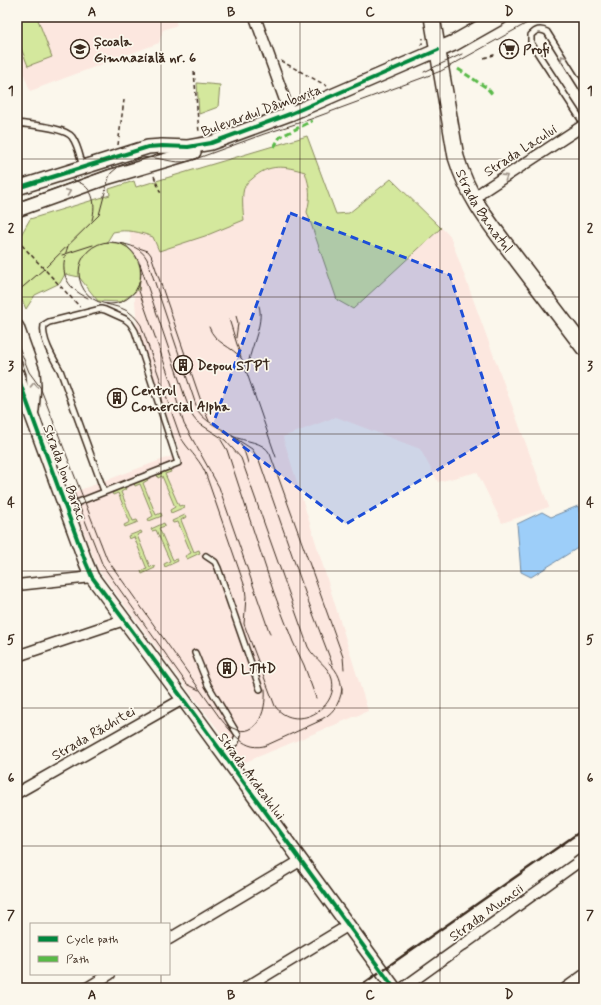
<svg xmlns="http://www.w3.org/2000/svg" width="601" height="1005" font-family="Mynerve,sans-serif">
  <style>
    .built { fill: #fce7df }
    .green { fill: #d4e89d; stroke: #88895e }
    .water { fill: #9dcef9; stroke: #768ca1 }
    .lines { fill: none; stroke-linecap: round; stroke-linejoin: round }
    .service-casing { stroke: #3b2a1e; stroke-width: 8 }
    .minor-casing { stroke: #3b2a1e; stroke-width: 13 }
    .tertiary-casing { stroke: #3b2a1e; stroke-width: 16 }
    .secondary-casing { stroke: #3b2a1e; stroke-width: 18 }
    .path { stroke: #3b2a1e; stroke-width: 1.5; stroke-dasharray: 4 3; stroke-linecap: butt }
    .service { stroke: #fbf7ec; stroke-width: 5 }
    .minor { stroke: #fbf7ec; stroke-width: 10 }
    .tertiary { stroke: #fbf7ec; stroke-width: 13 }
    .secondary { stroke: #fbf7ec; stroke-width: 15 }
    .tram { stroke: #3b2a1e; stroke-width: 1 }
    .rail { stroke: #3b2a1e; stroke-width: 2.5 }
    .quiet { stroke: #58b947; stroke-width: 3; stroke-dasharray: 6 3; stroke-linecap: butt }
    .cycleway-casing { stroke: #fbf7ec; stroke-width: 6 }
    .cycleway { stroke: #00873e; stroke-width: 4 }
    .oneway { stroke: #9b9085 }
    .marked { fill: #1d4ed8; fill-opacity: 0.2; stroke: #1d4ed8; stroke-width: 3; stroke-dasharray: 8 5; stroke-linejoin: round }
    .grid { fill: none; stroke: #3b2a1e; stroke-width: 1; stroke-opacity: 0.55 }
    .labels { text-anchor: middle; stroke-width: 3.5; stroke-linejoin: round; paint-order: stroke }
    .poi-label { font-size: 14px; font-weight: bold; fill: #3b2a1e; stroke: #fbf7ec; text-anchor: start }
    .street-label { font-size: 14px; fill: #3b2a1e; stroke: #fbf7ec }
    .neatline { fill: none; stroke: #3b2a1e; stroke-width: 1.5 }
    .grid-label { font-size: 13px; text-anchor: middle; font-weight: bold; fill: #3b2a1e }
  </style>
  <rect width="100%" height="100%" fill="#fbf7ec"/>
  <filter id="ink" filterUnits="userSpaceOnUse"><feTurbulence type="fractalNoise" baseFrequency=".025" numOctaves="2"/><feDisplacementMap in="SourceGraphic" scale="8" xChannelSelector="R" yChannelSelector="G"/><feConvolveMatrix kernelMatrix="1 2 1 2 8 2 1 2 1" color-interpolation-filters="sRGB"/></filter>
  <g filter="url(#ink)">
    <g class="built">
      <path d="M 17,17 L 174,17 L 177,25 L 163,30 L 159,43 L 30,91 L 17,55 Z"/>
      <path d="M 307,136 L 336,214 L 349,213 L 391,179 L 450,236 L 549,507 L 502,523 L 477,472 L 438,482 L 420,449 L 336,417 L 283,437 L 368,711 L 243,763 L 98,569 L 69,494 L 180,453 L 137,329 L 127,189 Z"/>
    </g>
    <g class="green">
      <path d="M 17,17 L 37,17 L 52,57 L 28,66 L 17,38 Z"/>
      <path d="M 197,83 L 220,85 L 218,107 L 199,114 Z"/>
      <path d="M 307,136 L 336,214 L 349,213 L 391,179 L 441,228 L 353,309 L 337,300 L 307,212 C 311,196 310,187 305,172 C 285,166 269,163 252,179 C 250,181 246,183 245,186 C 241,193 243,212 244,220 L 205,236 L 159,251 L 153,237 C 140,232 127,229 113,232 L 107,242 L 125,244 C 141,261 142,267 139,289 L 121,302 L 98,301 L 79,277 L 65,274 L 60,283 L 35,295 L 26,309 L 17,289 L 17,242 L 30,219 L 110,195 L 109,189 L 134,181 L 136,187 Z"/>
      <path d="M 170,469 L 171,472 L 165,474 L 179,506 L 183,505 L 185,507 L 171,513 L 170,510 L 175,507 L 162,476 L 158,478 L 157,475 Z"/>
      <path d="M 147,478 L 148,480 L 143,483 L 156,515 L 161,513 L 162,516 L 149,521 L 148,519 L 153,516 L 140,484 L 135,486 L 134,483 Z"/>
      <path d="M 125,487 L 126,489 L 121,492 L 133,521 L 137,520 L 138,522 L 125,527 L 124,525 L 130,522 L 118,493 L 113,495 L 112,493 Z"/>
      <path d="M 185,515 L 186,517 L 181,520 L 194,552 L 199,550 L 200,553 L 187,559 L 185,556 L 191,553 L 178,522 L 173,523 L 172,521 Z"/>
      <path d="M 164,523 L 165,526 L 159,528 L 173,560 L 177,559 L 178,561 L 165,567 L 164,564 L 170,561 L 156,530 L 152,531 L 151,529 Z"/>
      <path d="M 141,531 L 142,533 L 137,535 L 150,567 L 154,566 L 155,568 L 142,574 L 141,571 L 147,569 L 134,537 L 129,539 L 128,536 Z"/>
    </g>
    <path class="water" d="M 578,506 L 584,532 L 584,544 L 531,577 L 521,572 L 517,524 L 542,512 L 551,517 Z"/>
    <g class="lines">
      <g class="service-casing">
        <g id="service">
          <path d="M 584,91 L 547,32 C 540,28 536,30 531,35 L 531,43 L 584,124"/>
          <path d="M 17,123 C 29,125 65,127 72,137 C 78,145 80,157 83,167"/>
          <path d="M 66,507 L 178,463 L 135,331 L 130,323 L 125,319 L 105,310 L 101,309 L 49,322 L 44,325 C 41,338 53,358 60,370 L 104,491"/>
          <path d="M 206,556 L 215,562 L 218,568 L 260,689"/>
          <path d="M 195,653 L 208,685 L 238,735 L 236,742 L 223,753"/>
        </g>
      </g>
      <g class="minor-casing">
        <g id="minor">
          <path d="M 255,17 L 290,114"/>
          <path d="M 474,200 L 483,191 L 584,125"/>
          <path d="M 17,585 L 92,577"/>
          <path d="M 17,656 L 124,620"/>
          <path d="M 17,793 L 183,699"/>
          <path d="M 169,939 L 300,861"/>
          <path d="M 87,988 L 110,974"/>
          <path d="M 245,988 L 349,925"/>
          <path d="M 403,988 L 584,858"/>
          <path d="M 566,988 L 584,975"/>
        </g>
      </g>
      <g class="tertiary-casing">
        <g id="tertiary">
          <path d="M 17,188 L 148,147 L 162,146 L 188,147 L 211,143 L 290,114 L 438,50"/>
          <path d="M 17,210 L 109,177 L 194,152"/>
          <path d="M 17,327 L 33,372 L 34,386 L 32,410"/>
          <path d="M 17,375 L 86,563 L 92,577 L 183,699 L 394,988"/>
        </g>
      </g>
      <g class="secondary-casing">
        <g id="secondary">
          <path id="s1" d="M 432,17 L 456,157 C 469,200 491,225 518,261 C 540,290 562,319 584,348"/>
          <path d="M 438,50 L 454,43 L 500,17"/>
        </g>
      </g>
      <g class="path">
        <path d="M 420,45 L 422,44 L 423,38"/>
        <path d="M 484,58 L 497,54"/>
        <path d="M 281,61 L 327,86"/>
        <path d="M 194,71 L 199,133"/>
        <path d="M 118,145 L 124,100"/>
        <path d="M 154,176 L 161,194"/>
        <path d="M 17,240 L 80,307"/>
      </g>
      <use href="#service" class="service"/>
      <use href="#minor" class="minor"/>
      <use href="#tertiary" class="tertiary"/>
      <use href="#secondary" class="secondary"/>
      <g class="tram">
        <path d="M 424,72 L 462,54"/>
        <path d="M 72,180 C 93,184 97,203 92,220"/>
        <path d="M 17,202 L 141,158 C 157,155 173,165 190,161 L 264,134 L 311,119 L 441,71 L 538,17"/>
        <circle cx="110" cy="273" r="31"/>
        <path d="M 119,243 C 131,245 141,248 147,259 L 198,411 C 209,427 229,429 240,443 C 244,449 246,456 248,463"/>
        <path d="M 68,246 C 59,271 64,287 88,298"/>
        <path d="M 139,248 L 148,251 L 151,255 L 203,407 L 209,421"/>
        <path d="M 62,255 L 93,245"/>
        <path d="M 139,283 L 139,291 L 173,388 L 184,424 L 219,487 L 270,634"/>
        <path d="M 17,292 L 44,269 L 99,215 L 109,177 L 111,173 L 117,168"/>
        <path d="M 106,304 C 123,308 131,310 141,325 L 180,436 C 187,449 198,457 205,472 L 245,587 L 246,597 L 244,624 L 275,706 C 294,733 339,710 332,679 C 329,666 314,659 308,647 L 241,458 L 225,440 L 197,422 L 193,417 L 186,400 L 140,264"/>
        <path d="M 236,316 L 238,323 L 236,338"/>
        <path d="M 229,319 L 241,357"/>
        <path d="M 209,327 C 215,344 232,346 242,359 L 276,457"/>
        <path d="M 17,342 L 29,372 L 40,387 L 107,559 L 220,718 C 232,732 245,753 267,745 L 322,720"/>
        <path d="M 247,372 C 248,351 265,324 259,306"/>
        <path d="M 221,440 L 227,450 L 274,593 L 293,642 L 304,665 L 316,698"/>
        <path d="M 71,485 L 103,566 L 187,684 L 199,690"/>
        <path d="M 329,663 C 339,672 342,682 342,694"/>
        <path d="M 333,666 L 307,598 L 259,460 L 252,449 L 232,436 C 245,442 264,441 270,454 L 343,657 L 344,669"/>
        <path d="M 317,721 C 332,716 340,704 342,689"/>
        <path d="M 227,725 C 256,744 267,712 265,689"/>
      </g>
      <path class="rail" d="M 357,988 L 584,829"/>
      <g class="quiet">
        <path d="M 458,69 L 487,88 L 493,95"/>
        <path d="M 274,147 L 280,137 L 312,121"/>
      </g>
      <g class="cycleway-casing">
        <g id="cycleway">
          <path d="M 17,188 L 148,147 L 162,146 L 188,147 L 211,143 L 290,114 L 438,50"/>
          <path d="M 17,375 L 86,563 L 92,577 L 183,699 L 394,988"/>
        </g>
      </g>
      <use href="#cycleway" class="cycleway"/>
    </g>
    <defs><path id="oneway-chevron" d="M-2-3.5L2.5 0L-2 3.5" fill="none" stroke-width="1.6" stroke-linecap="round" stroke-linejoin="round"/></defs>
    <g class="oneway">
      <use href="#oneway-chevron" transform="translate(563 58) rotate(-122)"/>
      <use href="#oneway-chevron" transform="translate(505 177) rotate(-33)"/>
      <use href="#oneway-chevron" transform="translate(68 192) rotate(-21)"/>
      <use href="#oneway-chevron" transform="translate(34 385) rotate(-88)"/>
    </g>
  </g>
  <path class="marked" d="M 290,213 L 450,275 L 500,433 L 346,524 L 213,424 Z"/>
  <path class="grid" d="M 161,17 L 161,924M 300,17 L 300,988M 440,17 L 440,988M 17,159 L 584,159M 17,297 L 584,297M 17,434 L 584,434M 17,571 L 584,571M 17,708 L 584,708M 17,846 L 584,846M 161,974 L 161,988"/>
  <defs>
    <g id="school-ring" transform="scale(1)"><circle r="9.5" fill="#fbf7ec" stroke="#3b2a1e" stroke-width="1.5"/><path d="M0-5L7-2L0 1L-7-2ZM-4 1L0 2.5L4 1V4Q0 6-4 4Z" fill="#3b2a1e"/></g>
    <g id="supermarket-ring" transform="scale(1)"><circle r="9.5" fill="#fbf7ec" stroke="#3b2a1e" stroke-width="1.5"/><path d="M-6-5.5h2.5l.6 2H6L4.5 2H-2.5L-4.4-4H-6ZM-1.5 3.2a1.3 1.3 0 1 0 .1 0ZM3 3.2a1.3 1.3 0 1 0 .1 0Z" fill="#3b2a1e"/></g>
    <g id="building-ring" transform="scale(1)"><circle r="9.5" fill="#fbf7ec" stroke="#3b2a1e" stroke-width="1.5"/><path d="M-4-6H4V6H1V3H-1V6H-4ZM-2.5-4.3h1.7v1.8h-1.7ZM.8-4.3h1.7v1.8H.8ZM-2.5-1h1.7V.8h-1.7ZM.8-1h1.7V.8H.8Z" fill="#3b2a1e"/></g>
  </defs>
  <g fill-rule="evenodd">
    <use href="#school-ring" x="80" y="49"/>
    <use href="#supermarket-ring" x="509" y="49"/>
    <use href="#building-ring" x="183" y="365"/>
    <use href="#building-ring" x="117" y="398"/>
    <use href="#building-ring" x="227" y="668"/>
  </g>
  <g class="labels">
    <g class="poi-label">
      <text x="94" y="46">Școala<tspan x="94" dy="16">Gimnazială nr. 6</tspan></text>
      <text x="523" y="54">Profi</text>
      <text x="197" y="370">Depou STPT</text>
      <text x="131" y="395">Centrul<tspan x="131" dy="16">Comercial Alpha</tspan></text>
      <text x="241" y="673">LTHD</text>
    </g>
    <g class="street-label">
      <text transform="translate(261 110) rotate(-20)" y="5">Bulevardul Dâmbovița</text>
      <text transform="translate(520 150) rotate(-33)" y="5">Strada Lacului</text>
      <text dy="5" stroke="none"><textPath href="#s1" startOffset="203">Strada Banatul</textPath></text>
      <text transform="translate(65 472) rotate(70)" y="5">Strada Ion Barac</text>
      <text transform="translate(93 733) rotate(-30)" y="5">Strada Răchitei</text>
      <text transform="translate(252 776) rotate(54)" y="5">Strada Ardealului</text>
      <text transform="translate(486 912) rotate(-36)" y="5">Strada Muncii</text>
    </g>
  </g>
  <rect width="601" height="1005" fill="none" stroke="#fbf7ec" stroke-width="44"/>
  <rect x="30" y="923" width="140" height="52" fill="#fbf7ec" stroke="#aea59a"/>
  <rect x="38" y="936" width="20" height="6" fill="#00873e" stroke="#aea59a"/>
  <text x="66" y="943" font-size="12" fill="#3b2a1e">Cycle path</text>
  <rect x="38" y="956" width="20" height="6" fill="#58b947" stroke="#aea59a"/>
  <text x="66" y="963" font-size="12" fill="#3b2a1e">Path</text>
  <rect x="22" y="22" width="557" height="961" class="neatline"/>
  <g class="grid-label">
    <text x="92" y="16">A</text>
    <text x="231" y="16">B</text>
    <text x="370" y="16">C</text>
    <text x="509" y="16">D</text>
    <text x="11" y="95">1</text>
    <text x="590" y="95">1</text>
    <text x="11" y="232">2</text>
    <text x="590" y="232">2</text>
    <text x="11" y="370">3</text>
    <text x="590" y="370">3</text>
    <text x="11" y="507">4</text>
    <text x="590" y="507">4</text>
    <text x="11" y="644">5</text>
    <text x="590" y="644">5</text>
    <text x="11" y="782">6</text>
    <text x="590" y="782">6</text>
    <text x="11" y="919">7</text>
    <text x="590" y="919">7</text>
    <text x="92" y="999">A</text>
    <text x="231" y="999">B</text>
    <text x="370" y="999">C</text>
    <text x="509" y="999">D</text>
  </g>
</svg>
